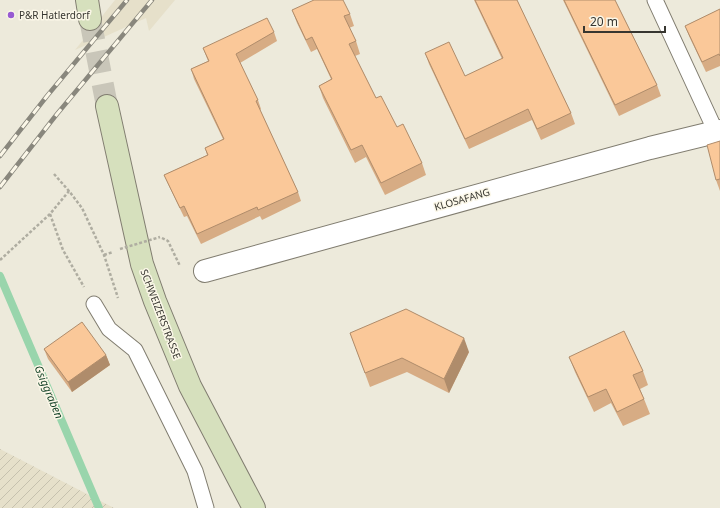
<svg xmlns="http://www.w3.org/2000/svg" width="720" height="508" font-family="'Noto Sans',sans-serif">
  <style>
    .built { fill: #e6e0ca }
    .industrial { fill: url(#industrial-furrows) }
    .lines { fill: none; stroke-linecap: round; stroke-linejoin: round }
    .stream { stroke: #99d5ac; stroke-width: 8 }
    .secondary-tunnel { stroke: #c9c6b9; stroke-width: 22; stroke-dasharray: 22 11; stroke-linecap: butt }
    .lane-casing { stroke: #817d70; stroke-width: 17 }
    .street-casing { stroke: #817d70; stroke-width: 24 }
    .secondary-casing { stroke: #817d70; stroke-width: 24 }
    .path { stroke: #afada1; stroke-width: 2.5; stroke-dasharray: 3 2; stroke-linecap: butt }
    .lane { stroke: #fff; stroke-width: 15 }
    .street { stroke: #fff; stroke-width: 22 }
    .secondary { stroke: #d6e0bd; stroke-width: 22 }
    .rail-casing { stroke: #89877d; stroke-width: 4.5 }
    .rail { stroke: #fbf7e8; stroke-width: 3; stroke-dasharray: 9; stroke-linecap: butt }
    .path-bridge { stroke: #afada1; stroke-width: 2.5; stroke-dasharray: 3 2; stroke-linecap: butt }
    .wall { fill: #d7ac84 }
    .shaded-wall { fill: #af8c6b }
    .building { fill: #fac899; stroke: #af8c6b }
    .poi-dot { fill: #985bd2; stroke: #fbf7e8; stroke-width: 1.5 }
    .labels { text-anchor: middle; stroke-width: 3; stroke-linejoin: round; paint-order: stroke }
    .poi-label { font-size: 10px; fill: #373630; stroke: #fbf7e8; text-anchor: start }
    .street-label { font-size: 10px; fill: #373630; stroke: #fbf7e8 }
    .water-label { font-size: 11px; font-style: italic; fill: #164429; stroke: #fbf7e8 }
  </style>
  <defs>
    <pattern id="industrial-furrows" width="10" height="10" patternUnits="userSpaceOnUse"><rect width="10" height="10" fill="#e6e0ca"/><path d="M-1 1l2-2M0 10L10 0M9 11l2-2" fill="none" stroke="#c6c1ae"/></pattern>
  </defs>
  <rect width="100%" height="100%" fill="#edeadb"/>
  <path class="built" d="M 115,0 L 175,0 L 149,31 L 146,18 L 75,50 Z"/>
  <path class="industrial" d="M 0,449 L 114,508 L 0,508 Z"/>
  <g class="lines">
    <path class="stream" d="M 0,276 L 99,508"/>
    <path class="secondary-tunnel" d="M 90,19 L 107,106"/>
    <g class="lane-casing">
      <g id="lane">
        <path d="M 655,0 L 716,132"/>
        <path d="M 94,304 L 109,329 L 135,350 L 195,471 L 206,508"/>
      </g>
    </g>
    <g class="street-casing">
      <path id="street" d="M 205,271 L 650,148 L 720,131"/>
    </g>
    <g class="secondary-casing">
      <g id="secondary">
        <path d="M 87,0 L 90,19"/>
        <path d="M 107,106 L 142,264 L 155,301 L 190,386 L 254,508"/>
      </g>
    </g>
    <g class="path">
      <path d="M 54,174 L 69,191 L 82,208 L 104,255 L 118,298"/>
      <path d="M 50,214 L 63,250 L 84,287"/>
      <path d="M 162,238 L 168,241 L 180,266"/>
      <path d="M 104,255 L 113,252"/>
      <path d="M 0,260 L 50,214 L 69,191"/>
    </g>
    <use href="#lane" class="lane"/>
    <use href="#street" class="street"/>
    <use href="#secondary" class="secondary"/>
    <g class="rail-casing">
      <g id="rail">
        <path d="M 0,156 L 47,96 L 127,0"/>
        <path d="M 0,187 L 57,114 L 152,0"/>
      </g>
    </g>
    <use href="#rail" class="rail"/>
    <path class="path-bridge" d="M 120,249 L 160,237"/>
  </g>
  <g class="wall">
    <path d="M 474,0 L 517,0 L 571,113 L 575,124 L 541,140 L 532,120 L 469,149 L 429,64 L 425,53 L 465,76 L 502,59 Z"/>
    <path d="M 563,0 L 615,0 L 657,85 L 661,96 L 619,116 Z"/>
    <path d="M 720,9 L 720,66 L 706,72 L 689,36 L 685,26 Z"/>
    <path d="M 292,10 L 350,14 L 354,26 L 349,28 L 356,41 L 360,54 L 355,56 L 376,98 L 422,163 L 426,175 L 385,195 L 366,157 L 355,163 L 323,98 L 319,86 L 331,79 L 317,49 L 311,52 L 297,23 Z"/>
    <path d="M 274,32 L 277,41 L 240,63 L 258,100 L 261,109 L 260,110 L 298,192 L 301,201 L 262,220 L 260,216 L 201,244 L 187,216 L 184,217 L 168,184 L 164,175 L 207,155 L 205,148 L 223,139 L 194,79 L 191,69 L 208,61 L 203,48 Z"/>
    <path d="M 720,141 L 720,191 L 716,180 Z"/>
    <path d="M 350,333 L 469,352 L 449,393 L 407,372 L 370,387 Z"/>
    <path d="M 44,349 L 106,355 L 110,365 L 72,392 L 48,359 Z"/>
    <path d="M 569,357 L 643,371 L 648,385 L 640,389 L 650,414 L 623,426 L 611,403 L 594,412 L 575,372 Z"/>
  </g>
  <g class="shaded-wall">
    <path d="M 464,338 L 469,352 L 449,393 L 444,379 Z"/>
    <path d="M 106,355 L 110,365 L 72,392 L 68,382 Z"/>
  </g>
  <g class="building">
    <path d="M 314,0 L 343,0 L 350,14 L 344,16 L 356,41 L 349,44 L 376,98 L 381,96 L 397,127 L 403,124 L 422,163 L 381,183 L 362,145 L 351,150 L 319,86 L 332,79 L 312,37 L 306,40 L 292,10 Z"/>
    <path d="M 475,0 L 517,0 L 571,113 L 537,129 L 528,109 L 465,139 L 425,53 L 449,42 L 465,76 L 503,58 Z"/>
    <path d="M 564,0 L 615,0 L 657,85 L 615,105 Z"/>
    <path d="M 720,9 L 720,56 L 719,54 L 702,62 L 685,26 Z"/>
    <path d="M 267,18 L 274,32 L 236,54 L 258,100 L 256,101 L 298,192 L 258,210 L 257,207 L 197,234 L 184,206 L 180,208 L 164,175 L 208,155 L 205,148 L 224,139 L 191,69 L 209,61 L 203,48 Z"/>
    <path d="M 720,141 L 720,179 L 716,180 L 707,145 Z"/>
    <path d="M 406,309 L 464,338 L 444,379 L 402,358 L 365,373 L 350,333 Z"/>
    <path d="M 82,322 L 106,355 L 68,382 L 44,349 Z"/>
    <path d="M 624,331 L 643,371 L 633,375 L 644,399 L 617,412 L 606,389 L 588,397 L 569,357 Z"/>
  </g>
  <circle class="poi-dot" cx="11" cy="15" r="4"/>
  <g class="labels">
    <g class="poi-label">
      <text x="19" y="19">P&amp;R Hatlerdorf</text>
    </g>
    <g class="street-label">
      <text transform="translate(462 199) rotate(-16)" y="4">KLOSAFANG</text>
      <text transform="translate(161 314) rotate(69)" y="4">SCHWEIZERSTRASSE</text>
    </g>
    <g class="water-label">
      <text transform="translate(49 392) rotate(67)" y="4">Gsiggraben</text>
    </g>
  </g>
  <path d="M584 26v6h81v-6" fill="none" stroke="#373630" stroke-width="2"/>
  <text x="590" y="26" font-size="12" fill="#373630" stroke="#fbf7e8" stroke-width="3" paint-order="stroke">20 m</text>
</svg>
